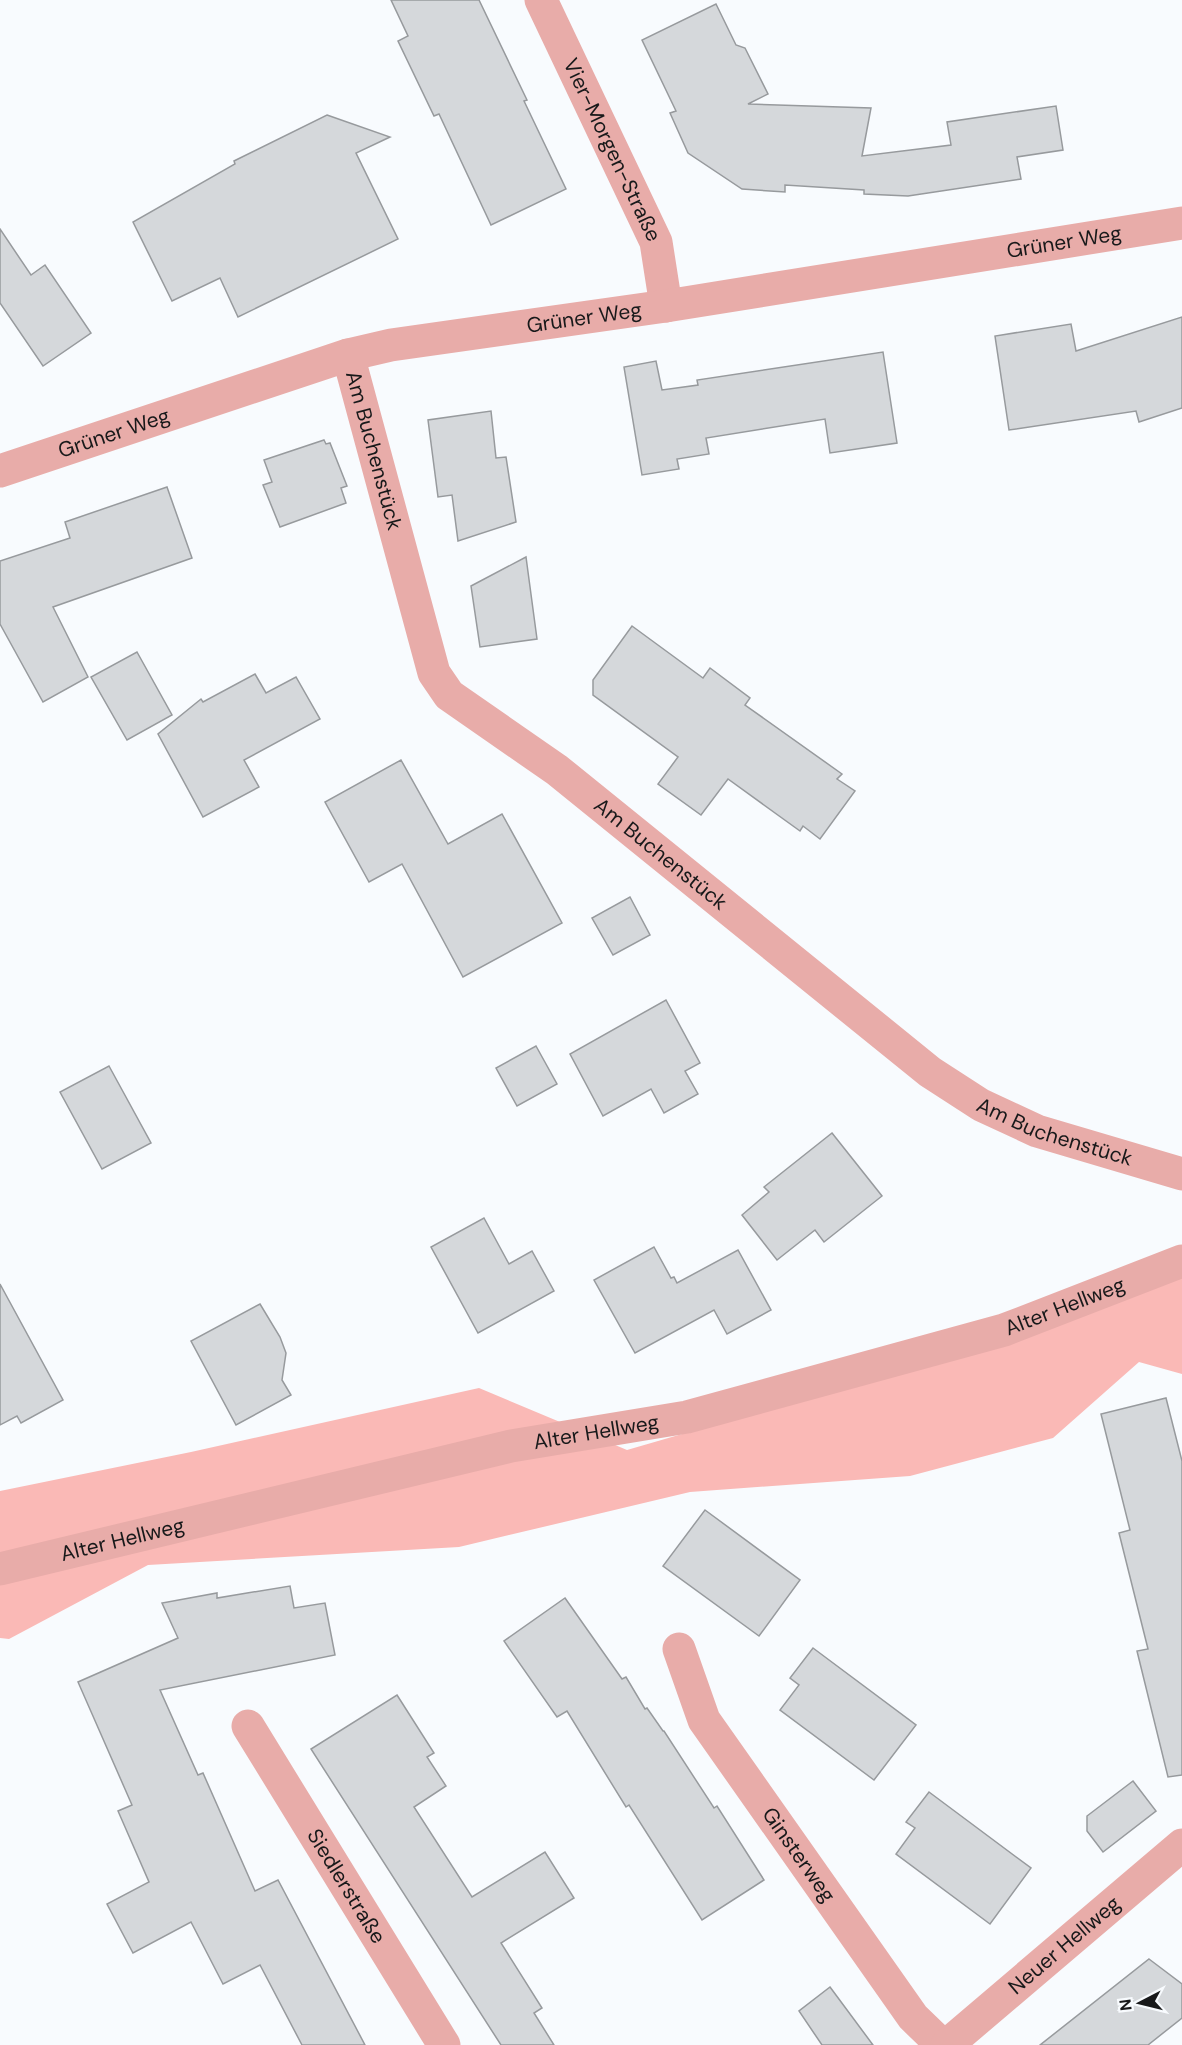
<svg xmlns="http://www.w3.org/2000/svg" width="1182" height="2045" font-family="'DM Sans',sans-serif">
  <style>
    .green { fill: #fab9b6 }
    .building { fill: #d5d8db; stroke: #979a9d; stroke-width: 1.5 }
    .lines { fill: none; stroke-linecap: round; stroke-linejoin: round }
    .minor { stroke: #e8aca9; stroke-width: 33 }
    .labels { text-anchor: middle; stroke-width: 5; stroke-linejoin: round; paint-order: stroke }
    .street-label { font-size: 21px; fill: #18191a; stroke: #f8fbfe }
  </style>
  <rect width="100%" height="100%" fill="#f8fbfe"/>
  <path class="green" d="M 1182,1275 L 1182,1374 L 1139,1362 L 1053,1438 L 910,1476 L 690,1492 L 459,1547 L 148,1565 L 9,1639 L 0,1638 L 0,1491 L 191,1452 L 479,1388 L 627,1450 L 1012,1338 Z"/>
  <g class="building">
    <path d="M 391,0 L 479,0 L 527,100 L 524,101 L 566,189 L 491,225 L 439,114 L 434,116 L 398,41 L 408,36 Z"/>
    <path d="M 716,4 L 736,45 L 745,48 L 768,94 L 748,104 L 871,108 L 862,156 L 951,145 L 947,122 L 1056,106 L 1063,150 L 1017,157 L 1021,179 L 908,196 L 864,194 L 864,190 L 785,185 L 785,192 L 742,189 L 688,153 L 670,113 L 676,111 L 642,40 Z"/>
    <path d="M 327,115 L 390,137 L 356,153 L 398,239 L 238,317 L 220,278 L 172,301 L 133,222 L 235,164 L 234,161 Z"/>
    <path d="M 0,229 L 31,275 L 45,265 L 91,333 L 43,366 L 0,303 Z"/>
    <path d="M 1182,317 L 1182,408 L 1139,422 L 1136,411 L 1009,430 L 995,336 L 1071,324 L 1076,351 Z"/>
    <path d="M 883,352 L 897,443 L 830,453 L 825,419 L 706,438 L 709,454 L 677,459 L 679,469 L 642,475 L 624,367 L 656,361 L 662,390 L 698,385 L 697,380 Z"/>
    <path d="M 491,411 L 496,458 L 506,457 L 516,522 L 458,541 L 452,495 L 438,497 L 428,420 Z"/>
    <path d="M 324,440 L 326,444 L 330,443 L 347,486 L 341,488 L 346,503 L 280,527 L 263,485 L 272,482 L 264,460 Z"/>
    <path d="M 167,487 L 192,558 L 53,607 L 88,677 L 43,702 L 0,624 L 0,561 L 70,538 L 65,522 Z"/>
    <path d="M 526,557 L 537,639 L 480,647 L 471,586 Z"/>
    <path d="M 632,626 L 703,678 L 710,668 L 750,698 L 745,705 L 842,774 L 837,779 L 855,791 L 820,839 L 803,826 L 800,831 L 728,779 L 701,815 L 658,784 L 678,757 L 593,695 L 593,680 Z"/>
    <path d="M 137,652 L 172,715 L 127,740 L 91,677 Z"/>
    <path d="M 255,674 L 266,693 L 296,677 L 320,719 L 244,760 L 259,787 L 203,817 L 158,734 L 201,699 L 203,702 Z"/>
    <path d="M 401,760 L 448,844 L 502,814 L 562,923 L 463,977 L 402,864 L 369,882 L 325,802 Z"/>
    <path d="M 630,897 L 650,935 L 613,955 L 592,918 Z"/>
    <path d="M 666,1000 L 700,1063 L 685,1071 L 698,1094 L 664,1113 L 651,1089 L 603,1116 L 570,1054 Z"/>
    <path d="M 536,1046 L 557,1084 L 517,1106 L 496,1068 Z"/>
    <path d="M 109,1066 L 151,1143 L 102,1169 L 60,1092 Z"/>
    <path d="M 832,1133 L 882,1196 L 824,1242 L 815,1230 L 777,1260 L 742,1215 L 769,1192 L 764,1187 Z"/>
    <path d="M 484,1218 L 509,1264 L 532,1251 L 554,1291 L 478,1333 L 431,1247 Z"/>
    <path d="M 654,1247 L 671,1278 L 674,1277 L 677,1283 L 738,1250 L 771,1310 L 727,1334 L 714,1310 L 635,1353 L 594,1280 Z"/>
    <path d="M 0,1284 L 63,1400 L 21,1423 L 17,1416 L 0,1425 Z"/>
    <path d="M 260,1304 L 280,1337 L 286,1353 L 282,1380 L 291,1395 L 236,1425 L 191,1341 Z"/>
    <path d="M 1166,1398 L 1182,1461 L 1182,1775 L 1168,1777 L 1137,1651 L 1148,1649 L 1119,1533 L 1130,1530 L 1101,1414 Z"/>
    <path d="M 705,1510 L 800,1580 L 759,1636 L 663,1566 Z"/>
    <path d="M 290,1586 L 294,1608 L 325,1603 L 335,1655 L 160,1690 L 198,1775 L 203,1773 L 255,1891 L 278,1880 L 365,2045 L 302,2045 L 260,1965 L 223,1984 L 191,1922 L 133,1953 L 107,1904 L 149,1882 L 118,1811 L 132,1805 L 78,1682 L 178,1638 L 162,1603 L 217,1593 L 217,1598 Z"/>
    <path d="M 565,1598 L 622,1679 L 626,1677 L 645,1709 L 647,1708 L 663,1731 L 664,1731 L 714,1808 L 717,1806 L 764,1880 L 702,1920 L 629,1805 L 626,1807 L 567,1711 L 557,1717 L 504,1641 Z"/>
    <path d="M 813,1648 L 916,1725 L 874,1780 L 780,1710 L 799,1685 L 790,1678 Z"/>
    <path d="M 397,1695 L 434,1753 L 427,1757 L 446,1786 L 414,1807 L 472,1897 L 545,1852 L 574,1898 L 501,1943 L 542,2008 L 534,2013 L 554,2045 L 501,2045 L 311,1749 Z"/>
    <path d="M 1133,1781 L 1156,1811 L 1103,1852 L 1087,1831 L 1087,1816 Z"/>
    <path d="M 929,1792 L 1031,1868 L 990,1924 L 896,1854 L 915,1828 L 906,1822 Z"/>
    <path d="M 1149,1959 L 1182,1984 L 1182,2018 L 1148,2045 L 1040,2045 Z"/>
    <path d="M 830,1987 L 873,2045 L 822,2045 L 799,2011 Z"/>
  </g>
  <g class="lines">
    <g class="minor">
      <path id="s1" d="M 541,0 L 656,242 L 666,306"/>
      <path id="s2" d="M 348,355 L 434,673 L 449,695 L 557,770 L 930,1072 L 981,1105 L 1037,1131 L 1182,1174"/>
      <path id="s3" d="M 0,471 L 348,355 L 391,345 L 666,306 L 1182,223"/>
      <path id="s4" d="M 0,1569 L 511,1446 L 687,1417 L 1004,1330 L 1182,1261"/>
      <path id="s5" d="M 679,1649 L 704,1720 L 913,2017 L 942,2045"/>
      <path id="s6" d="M 248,1726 L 444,2045"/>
      <path id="s7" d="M 947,2045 L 1182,1845"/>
    </g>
  </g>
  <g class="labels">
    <g class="street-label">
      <text dy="7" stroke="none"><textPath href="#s1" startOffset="166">Vier-Morgen-Straße</textPath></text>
      <text dy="7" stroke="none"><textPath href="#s3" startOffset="1092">Grüner Weg</textPath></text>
      <text dy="7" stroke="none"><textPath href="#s3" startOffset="606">Grüner Weg</textPath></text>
      <text dy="7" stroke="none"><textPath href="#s3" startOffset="120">Grüner Weg</textPath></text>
      <text dy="7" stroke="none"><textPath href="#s2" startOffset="99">Am Buchenstück</textPath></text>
      <text dy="7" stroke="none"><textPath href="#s2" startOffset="621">Am Buchenstück</textPath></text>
      <text dy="7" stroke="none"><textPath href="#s2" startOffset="1107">Am Buchenstück</textPath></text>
      <text dy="7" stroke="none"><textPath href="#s4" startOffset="1098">Alter Hellweg</textPath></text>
      <text dy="7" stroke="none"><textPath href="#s4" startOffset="612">Alter Hellweg</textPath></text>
      <text dy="7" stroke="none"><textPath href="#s4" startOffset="126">Alter Hellweg</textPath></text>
      <text dy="7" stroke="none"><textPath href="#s5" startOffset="240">Ginsterweg</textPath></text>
      <text dy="7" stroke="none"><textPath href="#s6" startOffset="188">Siedlerstraße</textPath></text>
      <text dy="7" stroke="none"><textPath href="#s7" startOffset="154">Neuer Hellweg</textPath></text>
    </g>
  </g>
  <g transform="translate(1140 2003) rotate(263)" stroke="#f8fbfe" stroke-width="4.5" paint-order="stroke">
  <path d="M0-4.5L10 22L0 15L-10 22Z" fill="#18191a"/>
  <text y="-9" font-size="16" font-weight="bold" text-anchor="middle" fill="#18191a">N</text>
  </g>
</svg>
